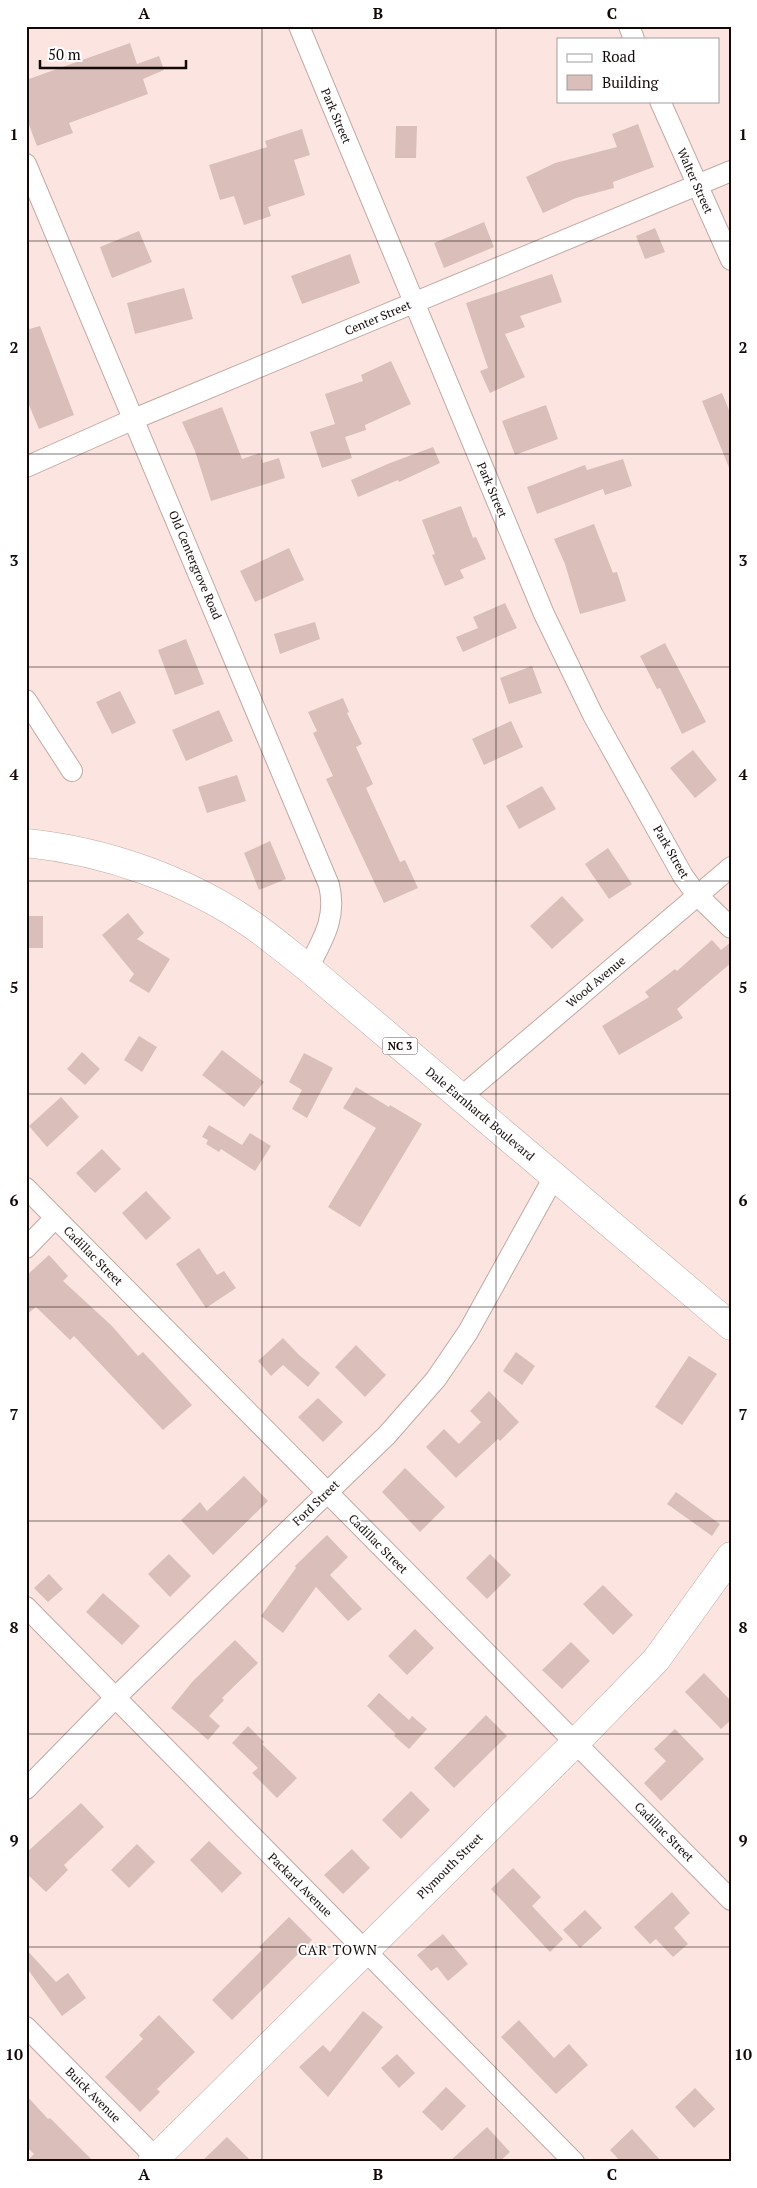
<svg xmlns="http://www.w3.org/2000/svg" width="757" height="2188" font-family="'PT Serif',serif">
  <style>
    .building { fill: #dabeb9 }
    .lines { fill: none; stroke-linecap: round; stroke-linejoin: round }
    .street-casing { stroke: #c3a8a3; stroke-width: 22 }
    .secondary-casing { stroke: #c3a8a3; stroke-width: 29 }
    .primary-casing { stroke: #c3a8a3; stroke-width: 29 }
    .street { stroke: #fff; stroke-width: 20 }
    .secondary { stroke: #fff; stroke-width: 28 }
    .primary { stroke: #fff; stroke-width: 28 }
    .grid { fill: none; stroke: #130a08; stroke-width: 1; stroke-opacity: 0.55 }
    .labels { text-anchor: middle; stroke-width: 4; stroke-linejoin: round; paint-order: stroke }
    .shield { fill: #fff; stroke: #5a5452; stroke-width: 1 }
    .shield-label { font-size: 11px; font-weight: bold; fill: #130a08 }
    .street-label { font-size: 12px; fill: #130a08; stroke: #fff }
    .neighbourhood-label { font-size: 14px; letter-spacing: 1px; fill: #130a08; stroke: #fff }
    .neatline { fill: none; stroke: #130a08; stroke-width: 2 }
    .grid-label { font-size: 16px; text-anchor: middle; font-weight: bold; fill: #130a08 }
  </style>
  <rect width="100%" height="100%" fill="#fce5e0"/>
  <g class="building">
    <path d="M 130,43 L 137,64 L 159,56 L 164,70 L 143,79 L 148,94 L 69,123 L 73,133 L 37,146 L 26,117 L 26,80 Z"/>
    <path d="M 638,124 L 654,167 L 613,182 L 614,188 L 576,198 L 543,213 L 526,177 L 555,163 L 617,147 L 612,134 Z"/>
    <path d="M 396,126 L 417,126 L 416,158 L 395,158 Z"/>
    <path d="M 302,129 L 310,155 L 294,160 L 305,195 L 268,207 L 271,216 L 244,225 L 234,196 L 220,200 L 209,165 L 267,147 L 265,141 Z"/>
    <path d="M 484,222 L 494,247 L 444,268 L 434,243 Z"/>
    <path d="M 655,228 L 665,252 L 645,259 L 636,236 Z"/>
    <path d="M 139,231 L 152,262 L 112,278 L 100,247 Z"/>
    <path d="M 350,254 L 360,283 L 302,304 L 291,276 Z"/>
    <path d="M 552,274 L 562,302 L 520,316 L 525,327 L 505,334 L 525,377 L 490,393 L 480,371 L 488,368 L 466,303 Z"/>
    <path d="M 184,288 L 193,319 L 135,334 L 127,303 Z"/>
    <path d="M 40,326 L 74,415 L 39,429 L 26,398 L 26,330 Z"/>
    <path d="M 391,361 L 411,404 L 365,425 L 366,430 L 345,437 L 352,458 L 322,468 L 310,432 L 335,424 L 325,394 L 363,381 L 361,375 Z"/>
    <path d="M 722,393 L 731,415 L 730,470 L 702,401 Z"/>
    <path d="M 546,405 L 558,439 L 515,455 L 502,421 Z"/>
    <path d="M 222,407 L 242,459 L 260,453 L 263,463 L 279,458 L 285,478 L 211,501 L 195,451 L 182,422 Z"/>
    <path d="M 433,447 L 440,463 L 399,482 L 398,480 L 358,497 L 351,480 L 390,463 Z"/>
    <path d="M 623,459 L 632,486 L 605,495 L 603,489 L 537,514 L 527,487 L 585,465 L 587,470 Z"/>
    <path d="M 461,506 L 473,538 L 476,537 L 486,559 L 460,570 L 464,578 L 445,586 L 432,555 L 435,554 L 422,520 Z"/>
    <path d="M 594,524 L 613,573 L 617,572 L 626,601 L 580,614 L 565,564 L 554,539 Z"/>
    <path d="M 289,548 L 304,580 L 255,602 L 240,571 Z"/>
    <path d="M 505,603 L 517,628 L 463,652 L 456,637 L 478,628 L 473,617 Z"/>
    <path d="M 315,622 L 320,639 L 280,654 L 274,634 Z"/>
    <path d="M 186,639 L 204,684 L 175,695 L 158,650 Z"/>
    <path d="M 665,643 L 706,722 L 682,734 L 660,688 L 657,689 L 640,656 Z"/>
    <path d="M 532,666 L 542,693 L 509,704 L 500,678 Z"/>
    <path d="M 120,691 L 136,723 L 112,734 L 96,702 Z"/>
    <path d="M 343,698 L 349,712 L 347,713 L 362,744 L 356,747 L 373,784 L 366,788 L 400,862 L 405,860 L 418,888 L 384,903 L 326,779 L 333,776 L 313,733 L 317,731 L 308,712 Z"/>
    <path d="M 219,710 L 233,741 L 186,761 L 172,730 Z"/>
    <path d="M 511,721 L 523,747 L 484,765 L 472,739 Z"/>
    <path d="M 693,750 L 717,780 L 695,798 L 670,768 Z"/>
    <path d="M 237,775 L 246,801 L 207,813 L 198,787 Z"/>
    <path d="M 542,786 L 556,809 L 519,829 L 506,806 Z"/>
    <path d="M 270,841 L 286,879 L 259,890 L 244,853 Z"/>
    <path d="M 608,848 L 632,884 L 609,899 L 585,864 Z"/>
    <path d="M 562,896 L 584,920 L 552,949 L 530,926 Z"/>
    <path d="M 128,913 L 144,933 L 137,939 L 170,959 L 149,993 L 129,981 L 134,974 L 102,935 Z"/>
    <rect x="26" y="916" width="17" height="32"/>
    <path d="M 712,940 L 721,950 L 731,942 L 731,963 L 677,1009 L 683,1018 L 619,1055 L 602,1026 L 649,997 L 645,992 L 675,969 L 677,971 Z"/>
    <path d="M 139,1036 L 157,1047 L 142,1072 L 124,1060 Z"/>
    <path d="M 222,1050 L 264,1082 L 244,1107 L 202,1075 Z"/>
    <path d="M 82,1052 L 100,1069 L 85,1085 L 67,1069 Z"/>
    <path d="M 304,1053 L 333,1068 L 307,1118 L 292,1109 L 302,1090 L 289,1082 Z"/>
    <path d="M 356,1087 L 389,1107 L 390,1105 L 422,1124 L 360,1227 L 328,1207 L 376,1128 L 343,1108 Z"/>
    <path d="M 61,1097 L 79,1117 L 47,1147 L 29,1126 Z"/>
    <path d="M 209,1125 L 242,1145 L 250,1133 L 271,1146 L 255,1171 L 221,1149 L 219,1152 L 206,1144 L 208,1140 L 202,1137 Z"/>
    <path d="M 102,1149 L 121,1169 L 95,1193 L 76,1173 Z"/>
    <path d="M 146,1191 L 171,1218 L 146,1240 L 122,1213 Z"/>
    <path d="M 199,1248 L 217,1275 L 224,1271 L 236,1288 L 206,1308 L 176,1264 Z"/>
    <path d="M 49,1255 L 68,1276 L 63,1281 L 112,1326 L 138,1356 L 143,1352 L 192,1405 L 163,1430 L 74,1336 L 70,1340 L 36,1307 L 26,1315 L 26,1276 Z"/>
    <path d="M 283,1338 L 298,1354 L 320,1373 L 308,1387 L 283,1365 L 271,1376 L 258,1361 Z"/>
    <path d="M 356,1345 L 386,1375 L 365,1397 L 335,1367 Z"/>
    <path d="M 516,1352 L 535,1366 L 522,1385 L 503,1371 Z"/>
    <path d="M 689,1356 L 717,1374 L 682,1425 L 655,1407 Z"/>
    <path d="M 489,1391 L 519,1422 L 500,1441 L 498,1439 L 456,1478 L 426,1447 L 444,1429 L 459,1444 L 481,1422 L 470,1411 Z"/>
    <path d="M 318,1398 L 343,1422 L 323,1442 L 298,1417 Z"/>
    <path d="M 405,1468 L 445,1507 L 420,1532 L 382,1492 Z"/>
    <path d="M 244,1476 L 268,1501 L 213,1555 L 181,1520 L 200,1502 L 207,1511 Z"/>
    <path d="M 676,1492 L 720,1524 L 712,1536 L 667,1504 Z"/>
    <path d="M 327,1535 L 348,1557 L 330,1575 L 362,1609 L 348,1621 L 316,1587 L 283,1633 L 261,1616 L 296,1568 L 295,1566 Z"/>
    <path d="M 169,1554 L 191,1576 L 170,1597 L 148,1574 Z"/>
    <path d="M 490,1554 L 511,1575 L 487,1599 L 466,1578 Z"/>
    <path d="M 49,1574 L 63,1589 L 48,1602 L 34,1588 Z"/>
    <path d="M 603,1585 L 633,1615 L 613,1635 L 583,1604 Z"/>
    <path d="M 103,1593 L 140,1626 L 122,1645 L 86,1612 Z"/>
    <path d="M 415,1629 L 434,1648 L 407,1675 L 388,1656 Z"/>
    <path d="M 235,1640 L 258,1663 L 222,1698 L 224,1700 L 209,1716 L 220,1726 L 208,1740 L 171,1708 L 193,1681 Z"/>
    <path d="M 571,1642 L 590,1661 L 562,1689 L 542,1670 Z"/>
    <path d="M 704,1673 L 731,1701 L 731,1720 L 721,1729 L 685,1692 Z"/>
    <path d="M 379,1693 L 409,1720 L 412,1716 L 427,1729 L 409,1749 L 394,1736 L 396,1734 L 367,1706 Z"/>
    <path d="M 486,1715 L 507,1736 L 454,1788 L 434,1768 Z"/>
    <path d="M 248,1726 L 264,1742 L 262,1744 L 297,1778 L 277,1798 L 252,1773 L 258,1768 L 232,1743 Z"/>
    <path d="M 675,1729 L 704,1759 L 661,1801 L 644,1783 L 666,1761 L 654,1749 Z"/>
    <path d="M 411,1791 L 430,1810 L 401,1839 L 382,1820 Z"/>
    <path d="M 81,1803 L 104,1827 L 64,1865 L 68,1870 L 46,1892 L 26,1873 L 26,1853 Z"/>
    <path d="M 209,1841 L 242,1873 L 222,1893 L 190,1860 Z"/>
    <path d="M 137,1844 L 155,1862 L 129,1888 L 111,1870 Z"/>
    <path d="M 352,1849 L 370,1868 L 343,1894 L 324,1875 Z"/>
    <path d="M 513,1868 L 541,1897 L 532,1906 L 563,1939 L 550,1952 L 491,1889 Z"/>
    <path d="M 672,1892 L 690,1913 L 674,1928 L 688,1944 L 673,1957 L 656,1939 L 650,1944 L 634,1927 Z"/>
    <path d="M 585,1910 L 602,1928 L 580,1948 L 563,1930 Z"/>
    <path d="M 289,1917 L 312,1940 L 232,2020 L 212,2000 L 262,1950 L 259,1947 Z"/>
    <path d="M 443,1934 L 468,1964 L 448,1981 L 437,1967 L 431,1971 L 417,1955 Z"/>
    <path d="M 26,1949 L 56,1982 L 68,1973 L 86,1998 L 62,2016 L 26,1967 Z"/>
    <path d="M 363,2011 L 383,2027 L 328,2097 L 299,2067 L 323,2045 L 330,2052 Z"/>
    <path d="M 159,2015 L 195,2052 L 157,2089 L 160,2092 L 140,2112 L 105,2077 L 143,2039 L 139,2035 Z"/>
    <path d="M 519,2020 L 554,2058 L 569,2044 L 588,2065 L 556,2094 L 501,2037 Z"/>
    <path d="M 397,2054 L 415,2073 L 399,2088 L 381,2068 Z"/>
    <path d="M 446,2087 L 466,2106 L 442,2131 L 422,2112 Z"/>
    <path d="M 695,2088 L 715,2109 L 694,2128 L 675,2107 Z"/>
    <path d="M 26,2095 L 48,2119 L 50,2118 L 94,2162 L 26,2162 L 34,2154 L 26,2146 Z"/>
    <path d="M 487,2127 L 510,2152 L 499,2162 L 449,2162 Z"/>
    <path d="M 632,2129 L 662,2162 L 621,2162 L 610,2150 Z"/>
    <path d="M 227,2137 L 252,2162 L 201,2162 Z"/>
  </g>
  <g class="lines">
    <g class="street-casing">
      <g id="street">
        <path d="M 299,26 L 544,614 L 593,715 L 683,876 L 697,895 L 731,928"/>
        <path d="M 629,26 L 634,39"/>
        <path d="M 660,101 L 731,260"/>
        <path d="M 26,164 L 329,885 C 337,918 323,939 308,968"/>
        <path d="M 26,467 L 134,419 L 731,171"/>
        <path d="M 26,700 L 72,771"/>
        <path d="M 461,1097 L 731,867"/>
        <path d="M 26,1188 L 731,1900"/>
        <path d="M 26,1248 L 55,1218"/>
        <path d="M 26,1607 L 574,2162"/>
        <path d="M 26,1789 L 116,1697 L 387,1435 L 436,1379 L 468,1332 L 554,1177"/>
        <path d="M 26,2027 L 160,2162"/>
      </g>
    </g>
    <g class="secondary-casing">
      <path id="secondary" d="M 152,2162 L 576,1742 L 656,1660 L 731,1556"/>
    </g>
    <g class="primary-casing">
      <path id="primary" d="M 26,843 C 106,851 188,880 254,926 C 272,939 290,954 308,968 L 731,1326"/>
    </g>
    <use href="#street" class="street"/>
    <use href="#secondary" class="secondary"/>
    <use href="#primary" class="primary"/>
  </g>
  <path class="grid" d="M 262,26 L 262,2162M 496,26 L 496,2162M 26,241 L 731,241M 26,454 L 731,454M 26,667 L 731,667M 26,881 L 731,881M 26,1094 L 731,1094M 26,1307 L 731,1307M 26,1521 L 731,1521M 26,1734 L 731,1734M 26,1947 L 731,1947"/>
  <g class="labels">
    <rect class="shield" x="382.5" y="1037.5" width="35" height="17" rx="4"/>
    <g class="shield-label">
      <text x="400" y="1050">NC 3</text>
    </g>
    <g class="street-label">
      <text transform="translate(336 116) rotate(67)" y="4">Park Street</text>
      <text transform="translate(695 181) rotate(66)" y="4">Walter Street</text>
      <text transform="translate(378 318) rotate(-23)" y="4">Center Street</text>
      <text transform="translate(492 490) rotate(67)" y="4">Park Street</text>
      <text transform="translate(195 565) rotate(67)" y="4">Old Centergrove Road</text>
      <text transform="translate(671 852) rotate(60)" y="4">Park Street</text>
      <text transform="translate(596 982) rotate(-40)" y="4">Wood Avenue</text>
      <text transform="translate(480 1114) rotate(40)" y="4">Dale Earnhardt Boulevard</text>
      <text transform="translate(93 1256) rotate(45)" y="4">Cadillac Street</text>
      <text transform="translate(316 1503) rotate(-44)" y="4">Ford Street</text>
      <text transform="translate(378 1544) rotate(45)" y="4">Cadillac Street</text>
      <text transform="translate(664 1832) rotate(45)" y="4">Cadillac Street</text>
      <text transform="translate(450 1866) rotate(-45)" y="4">Plymouth Street</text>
      <text transform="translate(300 1885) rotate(45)" y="4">Packard Avenue</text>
      <text transform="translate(93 2095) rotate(45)" y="4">Buick Avenue</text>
    </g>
    <g class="neighbourhood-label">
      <text x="338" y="1955">CAR TOWN</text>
    </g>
  </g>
  <rect width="757" height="2188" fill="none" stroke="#ffffff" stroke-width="55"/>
  <rect x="557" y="38" width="162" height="65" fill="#ffffff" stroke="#a19d9c"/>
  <rect x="567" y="54" width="25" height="8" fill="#ffffff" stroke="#a19d9c"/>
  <text x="602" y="62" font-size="15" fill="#130a08">Road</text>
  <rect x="567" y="75" width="25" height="15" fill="#dabeb9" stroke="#a19d9c"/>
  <text x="602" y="88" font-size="15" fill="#130a08">Building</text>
  <path d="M40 60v8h146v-8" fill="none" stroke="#130a08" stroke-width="2.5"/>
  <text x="48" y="60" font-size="15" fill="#130a08" stroke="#ffffff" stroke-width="4" paint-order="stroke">50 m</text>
  <rect x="28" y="28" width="702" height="2132" class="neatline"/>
  <g class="grid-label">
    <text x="144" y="19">A</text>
    <text x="378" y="19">B</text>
    <text x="612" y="19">C</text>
    <text x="14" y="140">1</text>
    <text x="743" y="140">1</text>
    <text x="14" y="353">2</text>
    <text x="743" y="353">2</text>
    <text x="14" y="566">3</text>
    <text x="743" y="566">3</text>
    <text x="14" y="780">4</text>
    <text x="743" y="780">4</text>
    <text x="14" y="993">5</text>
    <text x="743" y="993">5</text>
    <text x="14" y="1206">6</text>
    <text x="743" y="1206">6</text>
    <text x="14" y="1420">7</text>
    <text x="743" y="1420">7</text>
    <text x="14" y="1633">8</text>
    <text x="743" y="1633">8</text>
    <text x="14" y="1846">9</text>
    <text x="743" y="1846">9</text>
    <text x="14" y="2060">10</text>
    <text x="743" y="2060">10</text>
    <text x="144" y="2180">A</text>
    <text x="378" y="2180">B</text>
    <text x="612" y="2180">C</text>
  </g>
</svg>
